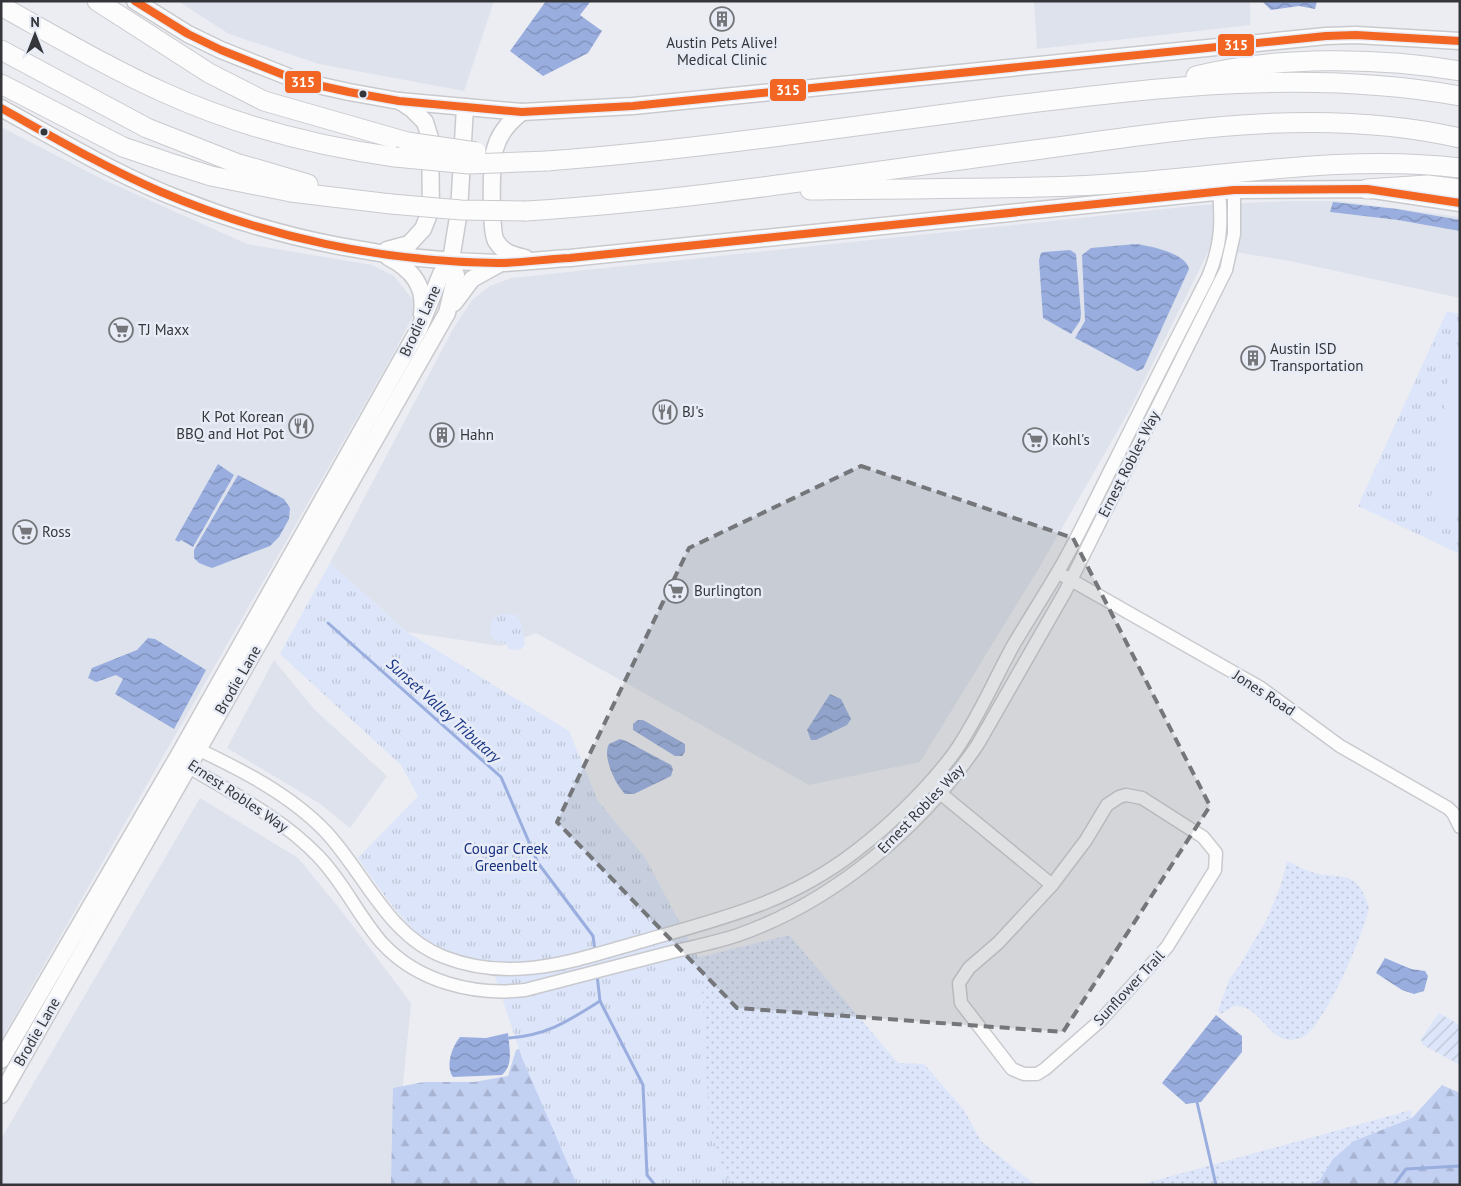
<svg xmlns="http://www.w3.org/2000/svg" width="1461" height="1186" font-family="'PT Sans',sans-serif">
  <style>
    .built { fill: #dde2ed }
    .grass { fill: url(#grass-dots) }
    .forest { fill: url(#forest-firs) }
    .park { fill: url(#park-tufts) }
    .garden { fill: url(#garden-furrows) }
    .pitch { fill: #dce5f9 }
    .water { fill: url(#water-waves) }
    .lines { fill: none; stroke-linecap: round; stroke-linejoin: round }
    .stream { stroke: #99aedf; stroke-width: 3 }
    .minor-casing { stroke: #c9cace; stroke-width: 15 }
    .major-casing { stroke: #c9cace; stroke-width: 19 }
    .highway-casing { stroke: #c9cace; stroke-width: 21 }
    .minor { stroke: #fcfcfd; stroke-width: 12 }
    .major { stroke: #fcfcfd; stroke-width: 16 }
    .highway { stroke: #fcfcfd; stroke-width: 19 }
    .highway-bridge-casing { stroke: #c9cace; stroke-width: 21; stroke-linecap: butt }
    .highway-bridge { stroke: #fcfcfd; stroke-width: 19 }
    .bus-1-casing { stroke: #e8ecf6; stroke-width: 11 }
    .bus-1 { stroke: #f26522; stroke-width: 8 }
    .marked { fill: #74767a; fill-opacity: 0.2; stroke: #74767a; stroke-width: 4; stroke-dasharray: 10 6; stroke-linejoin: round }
    .bus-dot { fill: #343639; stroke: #e8ecf6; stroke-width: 2 }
    .labels { text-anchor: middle; stroke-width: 5; stroke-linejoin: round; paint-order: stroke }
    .poi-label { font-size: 15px; fill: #343639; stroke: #e8ecf6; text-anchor: start }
    .street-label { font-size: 15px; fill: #343639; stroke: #e8ecf6 }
    .park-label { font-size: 15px; fill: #173180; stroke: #e8ecf6 }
    .water-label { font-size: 16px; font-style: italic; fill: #1b3685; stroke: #e8ecf6 }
    .line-badge { stroke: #e8ecf6; stroke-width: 2 }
    .badge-label { font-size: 14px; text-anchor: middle; font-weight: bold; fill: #fff }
  </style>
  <defs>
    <pattern id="grass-dots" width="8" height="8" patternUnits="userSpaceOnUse" patternTransform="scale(1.25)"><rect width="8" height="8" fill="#dce5f9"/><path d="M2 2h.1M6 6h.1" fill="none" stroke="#bdc5d6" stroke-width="1.8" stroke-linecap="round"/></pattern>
    <pattern id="forest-firs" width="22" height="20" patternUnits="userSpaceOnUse" patternTransform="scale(1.25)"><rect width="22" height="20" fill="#c2d0f2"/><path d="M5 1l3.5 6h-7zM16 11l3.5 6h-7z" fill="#a7b3d0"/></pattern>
    <pattern id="park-tufts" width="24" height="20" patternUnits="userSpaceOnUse" patternTransform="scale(1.25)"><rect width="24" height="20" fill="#dce5f9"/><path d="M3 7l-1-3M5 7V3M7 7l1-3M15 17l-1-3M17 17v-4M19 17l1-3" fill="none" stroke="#bdc5d6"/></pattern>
    <pattern id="garden-furrows" width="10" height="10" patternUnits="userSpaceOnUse" patternTransform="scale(1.25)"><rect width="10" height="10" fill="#dce5f9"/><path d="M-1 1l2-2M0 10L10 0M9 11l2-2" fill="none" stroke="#bdc5d6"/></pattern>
    <pattern id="water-waves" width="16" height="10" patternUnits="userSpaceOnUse" patternTransform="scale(1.25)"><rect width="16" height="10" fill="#99aedf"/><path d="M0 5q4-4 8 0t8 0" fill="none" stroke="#7e8eb6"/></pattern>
  </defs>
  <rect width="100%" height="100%" fill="#ecedf2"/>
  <g class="built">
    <path d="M 178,1 L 494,1 L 464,91 L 319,64 L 229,34 Z"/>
    <path d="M 1034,1 L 1250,1 L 1250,25 L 1037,49 Z"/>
    <path d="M 1,127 L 102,179 L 247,244 L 372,265 L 394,276 L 413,300 L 413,316 L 392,356 L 1,1040 Z"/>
    <path d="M 1290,201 L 1340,201 L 1460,217 L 1460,298 L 1290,261 L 1210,248 L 1129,411 L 1039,568 L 920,762 L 809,785 L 536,633 L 501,646 L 407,632 L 330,563 L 453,329 L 472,300 L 490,286 L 511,278 L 1202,205 Z"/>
    <path d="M 274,660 L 315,710 L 387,776 L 350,828 L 319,803 L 227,748 Z"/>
    <path d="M 200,798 L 298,858 L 344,914 L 411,1003 L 393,1185 L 1,1185 L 1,1139 Z"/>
  </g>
  <g class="grass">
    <path d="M 1287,861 C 1297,866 1308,872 1319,874 C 1350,878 1358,874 1369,908 C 1362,938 1329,1015 1306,1035 C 1300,1039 1291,1041 1284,1039 C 1265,1032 1257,1005 1234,1006 L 1221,1014 L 1218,1011 L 1229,980 L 1240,965 L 1267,919 L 1281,885 Z"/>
    <path d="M 789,935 L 898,1063 L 924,1064 L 964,1110 L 981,1141 L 1035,1185 L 655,1185 L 636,973 Z"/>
    <path d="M 1411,1110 L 1412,1118 L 1354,1141 L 1320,1180 L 1308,1185 L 1139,1185 Z"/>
  </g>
  <g class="forest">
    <path d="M 563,1028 L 655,1185 L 391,1185 L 393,1088 L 424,1082 L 474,1082 L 508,1076 L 516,1050 Z"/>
    <path d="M 1442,1085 L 1460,1093 L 1459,1185 L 1308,1185 L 1320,1180 L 1333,1159 L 1354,1141 L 1412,1118 Z"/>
  </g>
  <g class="park">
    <path d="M 1447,311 L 1460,314 L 1460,554 L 1358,506 Z"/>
    <path d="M 330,563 L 407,632 L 569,731 L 598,801 L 646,859 L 701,963 L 709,1124 L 725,1176 L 734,1185 L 577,1185 L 522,1058 L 491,965 C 419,953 397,913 358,858 L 418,796 L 401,765 L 280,654 Z"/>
    <path d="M 501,614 L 517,615 L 521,623 L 525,645 L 520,650 L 508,649 L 507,644 L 494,640 L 490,632 L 491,620 Z"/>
  </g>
  <path class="garden" d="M 1439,1013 L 1460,1025 L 1460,1065 L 1423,1045 L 1421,1039 Z"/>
  <path class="pitch" d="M 1452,355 L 1460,356 L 1460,514 L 1429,510 Z"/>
  <g class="water">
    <path d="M 546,1 L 591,1 L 580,15 L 602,31 L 588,53 L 543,76 L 510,51 Z"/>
    <path d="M 1262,1 L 1317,1 L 1315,9 L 1299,6 L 1271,10 Z"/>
    <path d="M 1333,202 L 1397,209 L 1460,220 L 1460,231 L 1398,220 L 1330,212 Z"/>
    <path d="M 1136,244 C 1150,246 1186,253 1189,269 L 1143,369 L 1137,371 L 1075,338 L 1085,321 L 1082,255 L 1091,248 Z"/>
    <path d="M 1070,250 L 1076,254 L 1081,314 L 1080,321 L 1071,334 L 1043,318 L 1039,260 L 1041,253 L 1044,252 Z"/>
    <path d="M 218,464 L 234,475 L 193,547 L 181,540 L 179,542 L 175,540 Z"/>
    <path d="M 238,475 L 284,499 L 290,508 L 289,519 L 279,537 L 270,546 L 212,568 L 199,563 L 194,558 L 194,550 Z"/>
    <path d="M 148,638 L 155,639 L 206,670 L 174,729 L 115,694 L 123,679 L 116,675 L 96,682 L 88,678 L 92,668 L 137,650 Z"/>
    <path d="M 830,694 L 841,699 L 851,719 L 847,725 L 816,740 L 811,740 L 807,730 Z"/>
    <path d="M 638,720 L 643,720 L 685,744 L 685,752 L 682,756 L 675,756 L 633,730 L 633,724 Z"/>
    <path d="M 620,739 L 626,741 L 671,765 L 673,769 L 671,776 L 634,794 L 625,794 C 615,784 602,756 609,744 Z"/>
    <path d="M 1385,958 L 1411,969 L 1425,971 L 1428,976 L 1424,991 L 1414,994 L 1402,990 L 1376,973 Z"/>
    <path d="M 1216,1015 L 1242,1036 L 1242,1052 L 1201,1102 L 1186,1104 L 1162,1083 Z"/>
    <path d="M 508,1033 C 509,1047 514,1065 502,1075 L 453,1077 C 445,1066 452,1047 460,1037 L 486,1038 Z"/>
  </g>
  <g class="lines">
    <g class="stream">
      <path d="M 328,623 L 501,777 L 538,863 L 593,936 L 595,951"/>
      <path d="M 597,975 L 600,1001 L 643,1085 L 647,1175 L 655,1185"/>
      <path d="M 509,1038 C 548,1035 568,1021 600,1001"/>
      <path d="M 1197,1102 L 1216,1185"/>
      <path d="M 1394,1185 L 1406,1169 L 1460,1166"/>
    </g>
    <g class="minor-casing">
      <g id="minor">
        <path d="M 1064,576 L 1261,688 L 1340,746 L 1448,808 L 1453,813 L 1460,827"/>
        <path d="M 191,746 C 238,768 290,794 326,832 C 365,874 388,936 444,957 C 513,984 576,960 643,941 C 723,918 789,903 856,851 C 891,824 928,788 954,753 C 978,719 994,680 1014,644 C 1030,617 1047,591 1063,563 C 1082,529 1098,494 1116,459 C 1146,398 1177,338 1208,277 C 1221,246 1222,224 1219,191"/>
        <path d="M 183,760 L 189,767 C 234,794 283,819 319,857 C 344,883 359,917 382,943 C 418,982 474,996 525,990 C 573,978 620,965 668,953 C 691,947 715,943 738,935 C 833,902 922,827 978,744 L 1065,592 L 1226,270 L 1234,234 L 1234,190"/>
        <path d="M 934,788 L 1052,885"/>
        <path d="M 1126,795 L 1142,798 L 1203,837 L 1216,853 L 1215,870 L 1167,947 L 1101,1020 L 1045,1069 L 1037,1074 L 1024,1074 L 1012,1069 L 961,1003 L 959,983 L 969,968 L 998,943 L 1052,885 L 1086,840 L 1107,805 L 1119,797 Z"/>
      </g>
    </g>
    <g class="major-casing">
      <g id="major">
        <path d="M 135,1 L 188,34 L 221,50 L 299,81 L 349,92 L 399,101 L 522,112 L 633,106 L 1326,36 L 1356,35 L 1460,41"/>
        <path d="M 1,108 C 61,141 120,177 184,201 C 282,240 393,261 498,263 C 522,263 547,259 570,258 L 1234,190 L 1367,189 L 1460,203"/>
        <path d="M 522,112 C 509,122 499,133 495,149 C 491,161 490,232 496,241 C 503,253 513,255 525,258"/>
        <path d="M 387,250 L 409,244 L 423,229 L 431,209 L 430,138 L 425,122 L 412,109 L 400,101"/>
        <path d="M 388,257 C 412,269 426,286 422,314"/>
        <path d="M 454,303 L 472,279 L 499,264"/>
        <path d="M 1,1060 L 179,755 L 419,329 L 441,274 L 451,260"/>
        <path d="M 1,1095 L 447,313 L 456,275 L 451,260 L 459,211 L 465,107"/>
      </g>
    </g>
    <g class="highway-casing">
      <g id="highway">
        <path d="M 97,1 L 209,73 L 264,101 L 407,142"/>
        <path d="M 1,6 C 55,36 109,68 165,93 C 238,126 316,146 395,157"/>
        <path d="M 1,50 L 147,128 L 236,163 L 308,184"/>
        <path d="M 1196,76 C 1275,56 1380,57 1460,71"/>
        <path d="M 1,84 L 123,147 L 173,164 L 211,176 L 291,192 L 391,204"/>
        <path d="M 547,161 C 703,149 859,125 1014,105 C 1163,87 1311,69 1460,96"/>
        <path d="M 1367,189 L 1427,185 L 1460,189"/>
        <path d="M 810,190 C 904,188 1000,190 1094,185 C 1216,179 1338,153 1460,168"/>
        <path d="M 526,211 C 699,200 871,171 1042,149 C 1181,130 1321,106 1460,138"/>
      </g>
    </g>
    <use href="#minor" class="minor"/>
    <use href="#major" class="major"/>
    <use href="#highway" class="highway"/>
    <g class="highway-bridge-casing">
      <g id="highway-bridge">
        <path d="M 407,142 L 476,152"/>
        <path d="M 395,157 L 469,164 L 547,161"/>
        <path d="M 391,204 L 461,210 L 526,211"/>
      </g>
    </g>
    <use href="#highway-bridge" class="highway-bridge"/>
    <g class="bus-1-casing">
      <g id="bus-1">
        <path d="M 135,1 L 188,34 L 221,50 L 299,81 L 349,92 L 399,101 L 522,112 L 633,106 L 1326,36 L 1356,35 L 1460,41"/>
        <path d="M 1,108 C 53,137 104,167 159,191 C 265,237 383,262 498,263 C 522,263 546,259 570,258 L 1234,190 L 1367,189 L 1460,203"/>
      </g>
    </g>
    <use href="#bus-1" class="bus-1"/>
  </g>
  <path class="marked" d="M 861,466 L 1073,538 L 1210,806 L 1063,1032 L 737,1008 L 557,822 L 689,548 Z"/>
  <defs>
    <g id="building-ring" transform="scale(1.25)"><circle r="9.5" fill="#e8ecf6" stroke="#74767a" stroke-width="1.5"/><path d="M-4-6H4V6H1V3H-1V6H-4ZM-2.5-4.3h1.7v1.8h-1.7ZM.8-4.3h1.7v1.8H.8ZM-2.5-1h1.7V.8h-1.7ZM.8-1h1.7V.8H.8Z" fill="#74767a"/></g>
    <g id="supermarket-ring" transform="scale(1.25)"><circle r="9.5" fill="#e8ecf6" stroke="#74767a" stroke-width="1.5"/><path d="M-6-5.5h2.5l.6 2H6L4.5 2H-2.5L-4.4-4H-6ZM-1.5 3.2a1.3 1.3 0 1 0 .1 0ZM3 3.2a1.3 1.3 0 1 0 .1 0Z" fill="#74767a"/></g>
    <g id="restaurant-ring" transform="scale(1.25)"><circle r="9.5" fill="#e8ecf6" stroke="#74767a" stroke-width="1.5"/><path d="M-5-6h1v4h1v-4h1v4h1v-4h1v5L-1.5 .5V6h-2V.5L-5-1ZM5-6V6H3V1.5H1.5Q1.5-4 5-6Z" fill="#74767a"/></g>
  </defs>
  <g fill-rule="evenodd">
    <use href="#building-ring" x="722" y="19"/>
    <use href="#supermarket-ring" x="121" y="330"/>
    <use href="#building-ring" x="1253" y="358"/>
    <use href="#restaurant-ring" x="665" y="412"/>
    <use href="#restaurant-ring" x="301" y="426"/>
    <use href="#building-ring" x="442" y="435"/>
    <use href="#supermarket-ring" x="1035" y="440"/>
    <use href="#supermarket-ring" x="25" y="532"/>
    <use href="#supermarket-ring" x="676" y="591"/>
  </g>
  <g class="bus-dot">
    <circle cx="363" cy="94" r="4.5"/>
    <circle cx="44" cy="132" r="4.5"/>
  </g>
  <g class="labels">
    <g class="poi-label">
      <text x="722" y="48" text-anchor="middle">Austin Pets Alive!<tspan x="722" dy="17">Medical Clinic</tspan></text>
      <text x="138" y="335">TJ Maxx</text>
      <text x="1270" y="354">Austin ISD<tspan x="1270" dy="17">Transportation</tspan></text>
      <text x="682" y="417">BJ's</text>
      <text x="284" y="422" text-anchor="end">K Pot Korean<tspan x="284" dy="17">BBQ and Hot Pot</tspan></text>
      <text x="460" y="440">Hahn</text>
      <text x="1052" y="445">Kohl's</text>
      <text x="42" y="537">Ross</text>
      <text x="694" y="596">Burlington</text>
    </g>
    <g class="street-label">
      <text transform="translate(420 321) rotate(-65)" y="5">Brodie Lane</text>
      <text transform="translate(1129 464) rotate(-63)" y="5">Ernest Robles Way</text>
      <text transform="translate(238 680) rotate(-60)" y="5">Brodie Lane</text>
      <text transform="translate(1264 693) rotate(33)" y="5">Jones Road</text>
      <text transform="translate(238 796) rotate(34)" y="5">Ernest Robles Way</text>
      <text transform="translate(921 809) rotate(-46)" y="5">Ernest Robles Way</text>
      <text transform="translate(1129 988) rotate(-47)" y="5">Sunflower Trail</text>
      <text transform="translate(37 1032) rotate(-60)" y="5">Brodie Lane</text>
    </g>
    <g class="park-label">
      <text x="506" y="854">Cougar Creek<tspan x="506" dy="17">Greenbelt</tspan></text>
    </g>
    <g class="water-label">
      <text transform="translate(444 710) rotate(42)" y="6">Sunset Valley Tributary</text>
    </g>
  </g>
  <g class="line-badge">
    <rect x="1217" y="33" width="38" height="24" rx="5" fill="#f26522"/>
    <rect x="284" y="70" width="38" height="24" rx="5" fill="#f26522"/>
    <rect x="769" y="78" width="38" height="24" rx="5" fill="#f26522"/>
  </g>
  <g class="badge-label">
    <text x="1236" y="50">315</text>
    <text x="303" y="87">315</text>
    <text x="788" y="95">315</text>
  </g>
  <rect width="1461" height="1186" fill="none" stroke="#343639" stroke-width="5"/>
  <g transform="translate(35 35)" stroke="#e8ecf6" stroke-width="4" paint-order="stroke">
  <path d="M0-4L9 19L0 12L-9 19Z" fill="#343639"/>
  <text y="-8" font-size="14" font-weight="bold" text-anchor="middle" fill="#343639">N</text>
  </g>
</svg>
